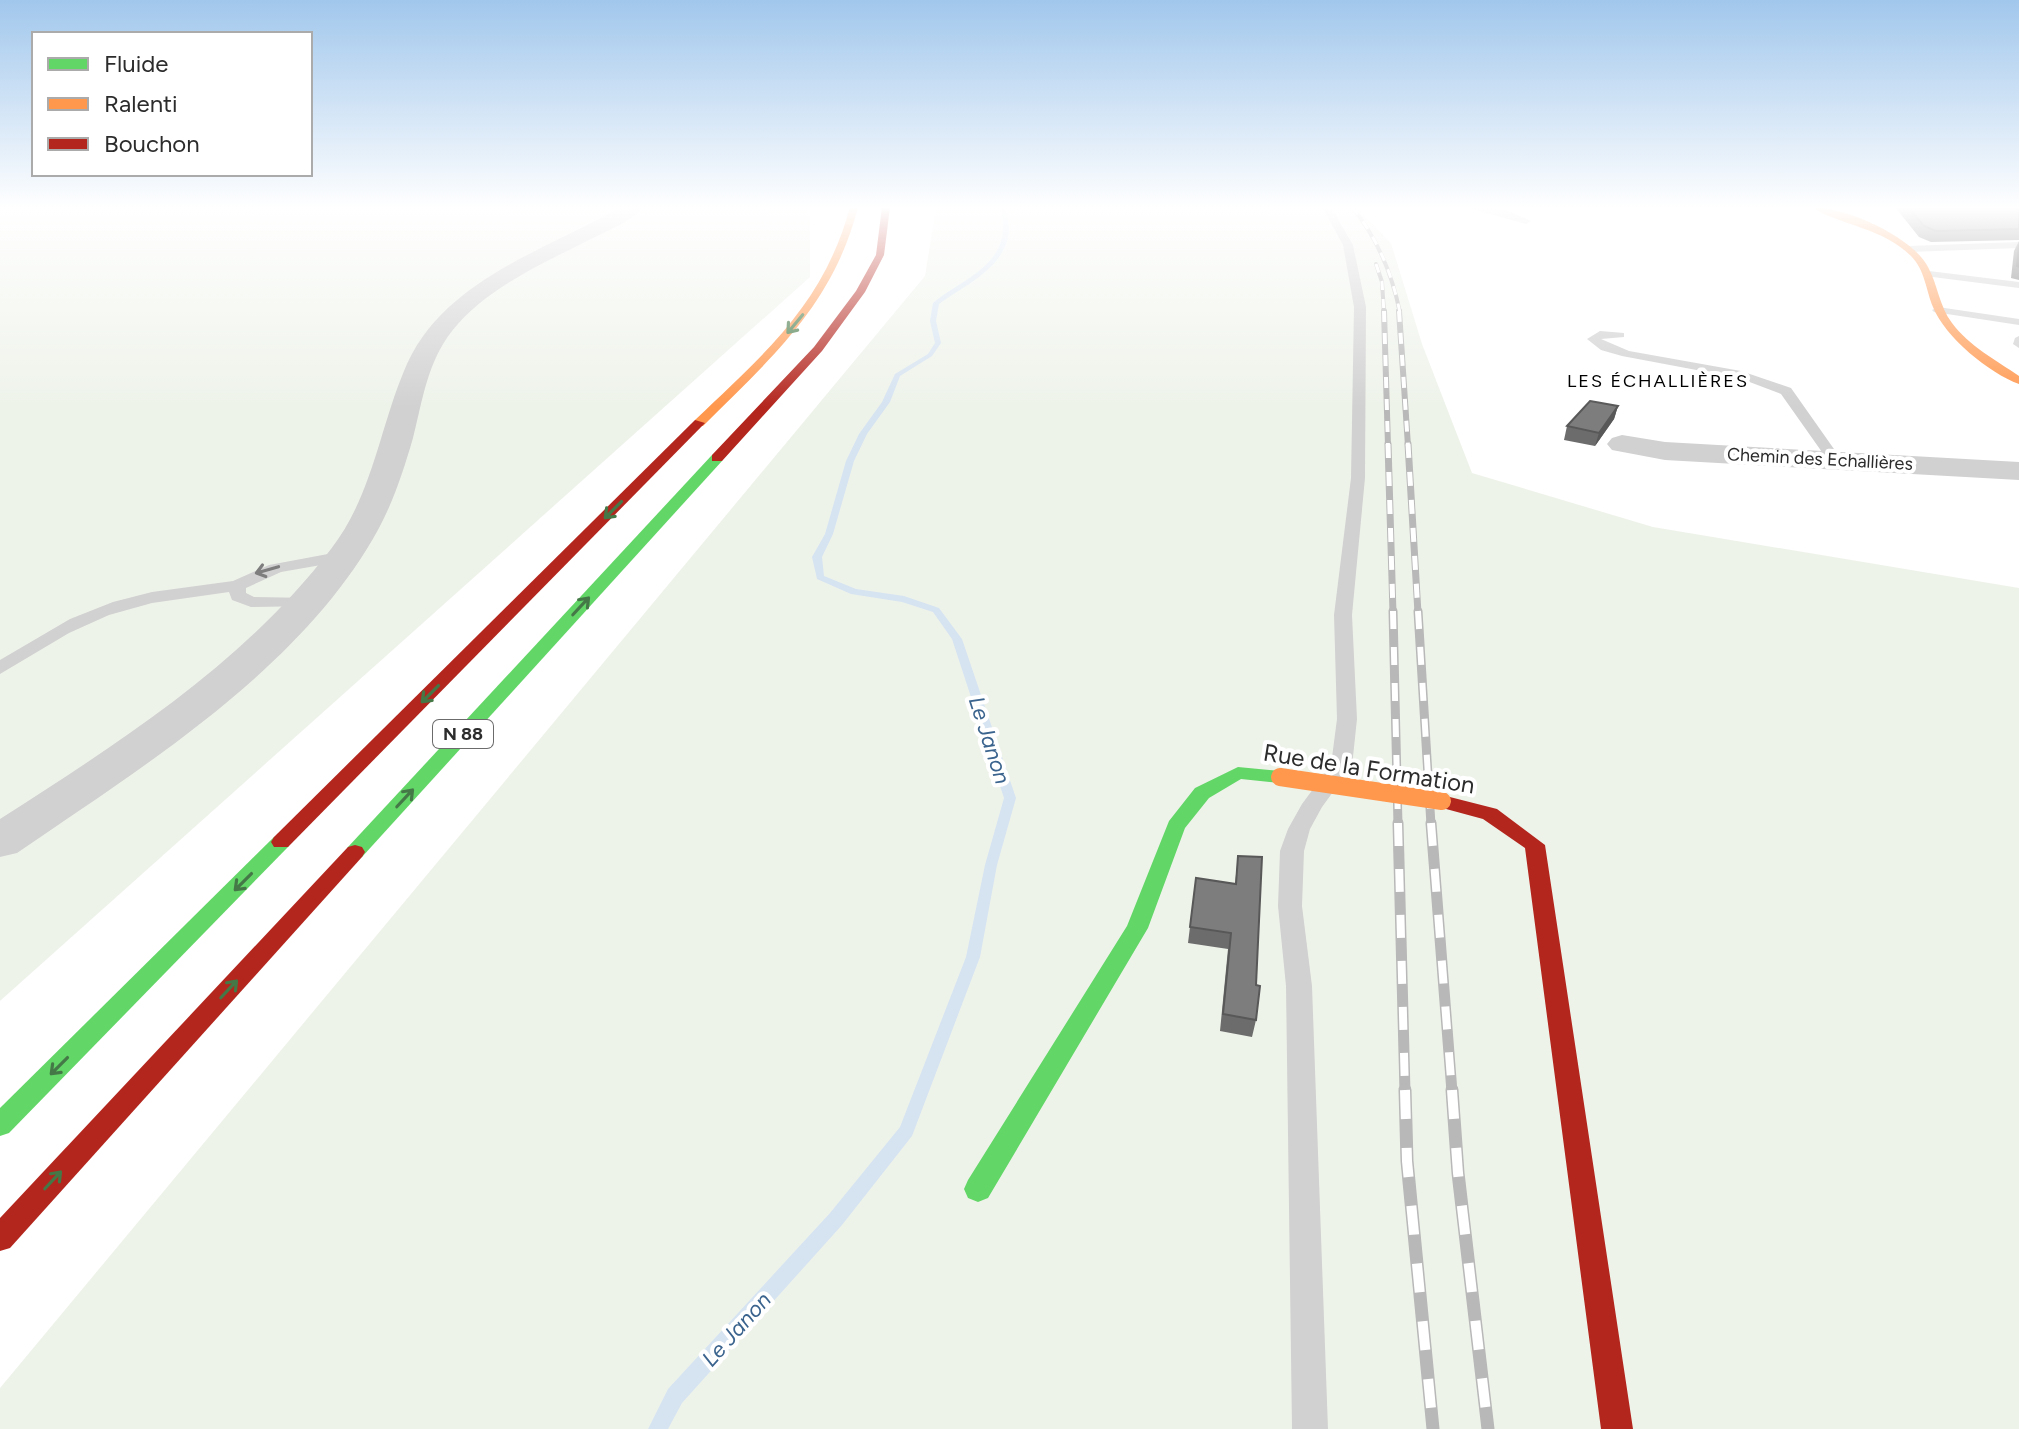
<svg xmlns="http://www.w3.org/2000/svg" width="2019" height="1429" font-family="Figtree,sans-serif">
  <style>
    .green { fill: #eef3ea }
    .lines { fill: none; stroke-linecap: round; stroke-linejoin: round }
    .stream { fill: #d6e3f1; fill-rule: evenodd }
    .lane { fill: #d1d1d1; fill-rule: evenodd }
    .street { fill: #d1d1d1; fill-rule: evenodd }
    .fast { fill: #63d668; fill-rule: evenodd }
    .slow { fill: #ff974d; fill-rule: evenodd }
    .jam { fill: #b3261e; fill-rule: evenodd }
    .rail-far5-casing { stroke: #b8b8b8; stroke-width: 4 }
    .rail-far4-casing { stroke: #b8b8b8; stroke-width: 6 }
    .rail-far3-casing { stroke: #b8b8b8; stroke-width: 7 }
    .rail-far2-casing { stroke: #b8b8b8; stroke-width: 9 }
    .rail-far1-casing { stroke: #b8b8b8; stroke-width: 11 }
    .rail-casing { stroke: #b8b8b8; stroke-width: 13 }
    .rail-far5 { stroke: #fff; stroke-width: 3; stroke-dasharray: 9; stroke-linecap: butt }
    .rail-far4 { stroke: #fff; stroke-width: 4; stroke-dasharray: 11; stroke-linecap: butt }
    .rail-far3 { stroke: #fff; stroke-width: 5; stroke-dasharray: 14; stroke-linecap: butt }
    .rail-far2 { stroke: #fff; stroke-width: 6; stroke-dasharray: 18; stroke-linecap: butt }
    .rail-far1 { stroke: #fff; stroke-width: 8; stroke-dasharray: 23; stroke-linecap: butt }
    .rail { stroke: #fff; stroke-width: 10; stroke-dasharray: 29; stroke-linecap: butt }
    .slow-bridge { stroke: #ff974d; stroke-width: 18 }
    .wall { fill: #6c6c6c }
    .shaded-wall { fill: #585858 }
    .building { fill: #7d7d7d; stroke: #585858; stroke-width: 2 }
    .oneway { stroke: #457847 }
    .oneway2 { stroke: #7e7e7e }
    .labels { text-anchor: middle; stroke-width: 8; stroke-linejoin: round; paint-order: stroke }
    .far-neighbourhood-label { font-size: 18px; letter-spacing: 2px; fill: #000; stroke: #fff }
    .far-street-label { font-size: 18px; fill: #2c2c2c; stroke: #fff }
    .shield { fill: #fff; stroke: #6b6b6b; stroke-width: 2 }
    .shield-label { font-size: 18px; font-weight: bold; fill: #2c2c2c }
    .water-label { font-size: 22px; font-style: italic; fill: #3a638d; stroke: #fff }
    .near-street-label { font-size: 24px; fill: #2c2c2c; stroke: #fff }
  </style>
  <rect width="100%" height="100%" fill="#fff"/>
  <g class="green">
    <path d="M 0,207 L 810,207 L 810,277 L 0,1001 Z"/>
    <path d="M 936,207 L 1356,207 L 1391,243 L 1422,344 L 1472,473 L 1653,527 L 2019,588 L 2019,1429 L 0,1429 L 0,1388 L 925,276 Z"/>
  </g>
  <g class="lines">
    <path class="stream" d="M 1001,207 L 1005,207 C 1006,213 1008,220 1009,226 C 1010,266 966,284 939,304 L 936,321 L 941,343 L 932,356 L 900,376 L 890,402 L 867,434 L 854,461 L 833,534 L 822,557 L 824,576 L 856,589 L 904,596 L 939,608 L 962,639 L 1016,798 L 997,865 L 980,957 L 912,1136 L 842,1225 L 682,1403 L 668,1429 L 648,1429 L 668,1389 L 830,1213 L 900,1127 L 966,957 L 985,865 L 1004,798 L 952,639 L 933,612 L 902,602 L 851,594 L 817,579 L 812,557 L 825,534 L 846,461 L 859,434 L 882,402 L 895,374 L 928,354 L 935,343 L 930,321 L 933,303 C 959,281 1004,267 1003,226 C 1003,220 1002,213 1001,207 Z"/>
    <g class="lane">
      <path d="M 1322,207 L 1331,207 L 1353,245 L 1366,307 L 1365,478 L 1352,615 L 1357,719 L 1352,766 L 1322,807 L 1310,829 L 1304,851 L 1302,906 L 1312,986 L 1328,1429 L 1292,1429 L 1286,986 L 1278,906 L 1280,851 L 1288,829 L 1302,804 L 1331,765 L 1337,719 L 1334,615 L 1351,478 L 1354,307 L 1343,245 Z"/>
      <path d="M 1465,207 L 1506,210 L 1531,221 L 1526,224 Z"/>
      <path d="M 2019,242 L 2019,248 L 1908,252 L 1903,249 L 1908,246 Z"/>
      <path d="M 1929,271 L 2019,282 L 2019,288 L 1925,276 L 1925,272 Z"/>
      <path d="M 1938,307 L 2019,319 L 2019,325 L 1934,312 L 1932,310 Z"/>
      <path d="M 1600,331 L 1624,333 L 1624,337 L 1601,339 L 1629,351 L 1741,371 L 1791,388 L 1841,459 L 1839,462 L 1829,462 L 1781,394 L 1739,378 L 1622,356 L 1601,350 L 1587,339 Z"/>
      <path d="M 2019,336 L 2019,348 L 2013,344 L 2015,338 Z"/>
      <path d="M 344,551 L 350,552 L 352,556 L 350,560 L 281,572 L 246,588 L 246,593 L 254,597 L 312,598 L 315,602 L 312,606 L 251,607 L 232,600 L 229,592 L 152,603 L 109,615 L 69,633 L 0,674 L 0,660 L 70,619 L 113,602 L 152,592 L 233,581 L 269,565 Z"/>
    </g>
    <g class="street">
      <path d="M 621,207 L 644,207 C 632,221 609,230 593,238 C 544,263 487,287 452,331 C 427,363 423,399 413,438 C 404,469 394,500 379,528 C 304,667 144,766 17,853 L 0,857 L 0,819 C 120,742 243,664 331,549 C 372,496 379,431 404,371 C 440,281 544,251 621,207 Z"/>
      <path d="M 1622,435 L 1665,442 L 2019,462 L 2019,480 L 1665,460 L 1612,450 L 1607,444 L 1612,438 Z"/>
    </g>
    <g class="fast">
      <path d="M 717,454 L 723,458 L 722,461 L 362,857 L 348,857 L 345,852 L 348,847 L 712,455 Z"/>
      <path d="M 1238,767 L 1280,771 L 1290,777 L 1280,783 L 1241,779 L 1209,798 L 1185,828 L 1148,928 L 988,1198 L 978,1202 L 968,1198 L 964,1189 L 968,1180 L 1127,926 L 1169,821 L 1195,788 Z"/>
      <path d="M 281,835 L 288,837 L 291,842 L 288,847 L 9,1133 L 0,1136 L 0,1108 L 274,837 Z"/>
    </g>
    <g class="slow">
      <path d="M 850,207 L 858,207 C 833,305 772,357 703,426 L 695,426 L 695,420 C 764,354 824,304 850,207 Z"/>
      <path d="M 1811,207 C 1845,207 1912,236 1928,267 C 1938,285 1939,306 1952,323 C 1969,346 1996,360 2019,376 L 2019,384 C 1989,373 1945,337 1933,307 C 1926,290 1925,270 1911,256 C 1883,228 1843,226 1811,207 Z"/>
    </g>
    <g class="jam">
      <path d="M 882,207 L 890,207 L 884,255 L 865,292 L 822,351 L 722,461 L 712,461 L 712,455 L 814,347 L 856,291 L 876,255 Z"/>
      <path d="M 695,420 L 705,423 L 288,847 L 274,847 L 271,842 L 274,837 Z"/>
      <path d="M 1442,795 L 1497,809 L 1545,845 L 1633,1429 L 1601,1429 L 1525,848 L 1483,819 L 1435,806 L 1432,801 L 1435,796 Z"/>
      <path d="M 355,845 L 362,847 L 365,852 L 362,857 L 10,1248 L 0,1251 L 0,1218 L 348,847 Z"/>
    </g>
    <g class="rail-far5-casing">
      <g id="rail-far5">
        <path d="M 1352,207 C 1378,239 1392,273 1400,313"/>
        <path d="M 1376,264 L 1382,282 L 1384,313"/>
      </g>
    </g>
    <g class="rail-far4-casing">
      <g id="rail-far4">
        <path d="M 1384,311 L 1388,446"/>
        <path d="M 1399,311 L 1408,446"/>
      </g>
    </g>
    <g class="rail-far3-casing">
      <g id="rail-far3">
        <path d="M 1388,444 L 1393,613"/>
        <path d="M 1408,444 L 1418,613"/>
      </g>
    </g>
    <g class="rail-far2-casing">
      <g id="rail-far2">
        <path d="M 1393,611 L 1398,825"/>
        <path d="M 1418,611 L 1431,825"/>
      </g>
    </g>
    <g class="rail-far1-casing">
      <g id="rail-far1">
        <path d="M 1398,823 L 1405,1092"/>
        <path d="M 1431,823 L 1452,1092"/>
      </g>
    </g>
    <g class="rail-casing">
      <g id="rail">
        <path d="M 1405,1090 L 1407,1161 L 1433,1429"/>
        <path d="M 1452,1090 L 1458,1173 L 1488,1429"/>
      </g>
    </g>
    <use href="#rail-far5" class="rail-far5"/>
    <use href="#rail-far4" class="rail-far4"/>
    <use href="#rail-far3" class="rail-far3"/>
    <use href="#rail-far2" class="rail-far2"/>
    <use href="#rail-far1" class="rail-far1"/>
    <use href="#rail" class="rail"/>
    <path class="slow-bridge" d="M 1280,777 L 1442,801"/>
  </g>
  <g class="wall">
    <path d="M 1895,207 L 2002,207 L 2019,209 L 2019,240 L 1931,242 L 1919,237 Z"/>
    <path d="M 2019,241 L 2019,280 L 2011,278 L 2014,251 Z"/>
    <path d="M 1618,406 L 1614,419 L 1595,446 L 1564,440 L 1567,426 Z"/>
    <path d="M 1238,856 L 1256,1020 L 1252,1037 L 1220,1031 L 1228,949 L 1188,943 L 1196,878 L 1235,884 Z"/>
  </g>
  <path class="shaded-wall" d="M 1618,406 L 1614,419 L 1595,446 L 1599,433 Z"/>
  <g class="building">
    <path d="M 1908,207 L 2002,207 L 2019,209 L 2019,229 L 1936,231 L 1924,226 Z"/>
    <path d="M 2019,245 L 2019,267 L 2017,266 Z"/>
    <path d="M 1590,401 L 1618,406 L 1599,433 L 1567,426 Z"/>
    <path d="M 1238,856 L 1262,857 L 1256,985 L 1260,986 L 1256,1020 L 1223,1014 L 1231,933 L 1190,927 L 1196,878 L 1236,884 Z"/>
  </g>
  <defs><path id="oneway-shaft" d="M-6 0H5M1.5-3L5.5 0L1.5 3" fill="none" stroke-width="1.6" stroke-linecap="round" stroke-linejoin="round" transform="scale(2)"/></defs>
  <g class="oneway">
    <use href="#oneway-shaft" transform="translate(795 324) rotate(130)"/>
    <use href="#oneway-shaft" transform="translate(613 510) rotate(135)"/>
    <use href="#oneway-shaft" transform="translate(581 606) rotate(-47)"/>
    <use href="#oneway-shaft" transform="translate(430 694) rotate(135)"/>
    <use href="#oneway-shaft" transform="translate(405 798) rotate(-47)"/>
    <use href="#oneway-shaft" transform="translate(243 882) rotate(135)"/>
    <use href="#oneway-shaft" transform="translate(229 989) rotate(-47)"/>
    <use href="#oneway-shaft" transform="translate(59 1066) rotate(135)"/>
    <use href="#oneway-shaft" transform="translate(53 1180) rotate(-47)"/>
  </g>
  <use class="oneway2" href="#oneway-shaft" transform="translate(267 570) rotate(164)"/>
  <linearGradient id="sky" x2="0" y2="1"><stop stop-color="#a1c7ec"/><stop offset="0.51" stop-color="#fff"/><stop offset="1" stop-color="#fff" stop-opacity="0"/></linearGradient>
  <rect width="2019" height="407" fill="url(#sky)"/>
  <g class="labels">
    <g class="far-neighbourhood-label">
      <text x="1658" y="387">LES ÉCHALLIÈRES</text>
    </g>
    <g class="far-street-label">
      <text transform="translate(1820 459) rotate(3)" y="6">Chemin des Echallières</text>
    </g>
    <rect class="shield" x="433" y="720" width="60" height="28" rx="6"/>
    <g class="shield-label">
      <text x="463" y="740">N 88</text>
    </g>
    <g class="water-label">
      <text transform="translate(990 740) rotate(72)" y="8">Le Janon</text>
      <text transform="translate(736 1329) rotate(-48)" y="8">Le Janon</text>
    </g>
    <g class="near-street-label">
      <text transform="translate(1369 769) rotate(9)" y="8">Rue de la Formation</text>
    </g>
  </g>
  <rect x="32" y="32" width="280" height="144" fill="#ffffff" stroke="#ababab" stroke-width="2"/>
  <rect x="48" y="58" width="40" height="12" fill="#63d668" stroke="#ababab" stroke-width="2"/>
  <text x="104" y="72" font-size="24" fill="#2c2c2c">Fluide</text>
  <rect x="48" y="98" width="40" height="12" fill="#ff974d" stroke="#ababab" stroke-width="2"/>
  <text x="104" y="112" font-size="24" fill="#2c2c2c">Ralenti</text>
  <rect x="48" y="138" width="40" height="12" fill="#b3261e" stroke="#ababab" stroke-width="2"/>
  <text x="104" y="152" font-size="24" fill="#2c2c2c">Bouchon</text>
</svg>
